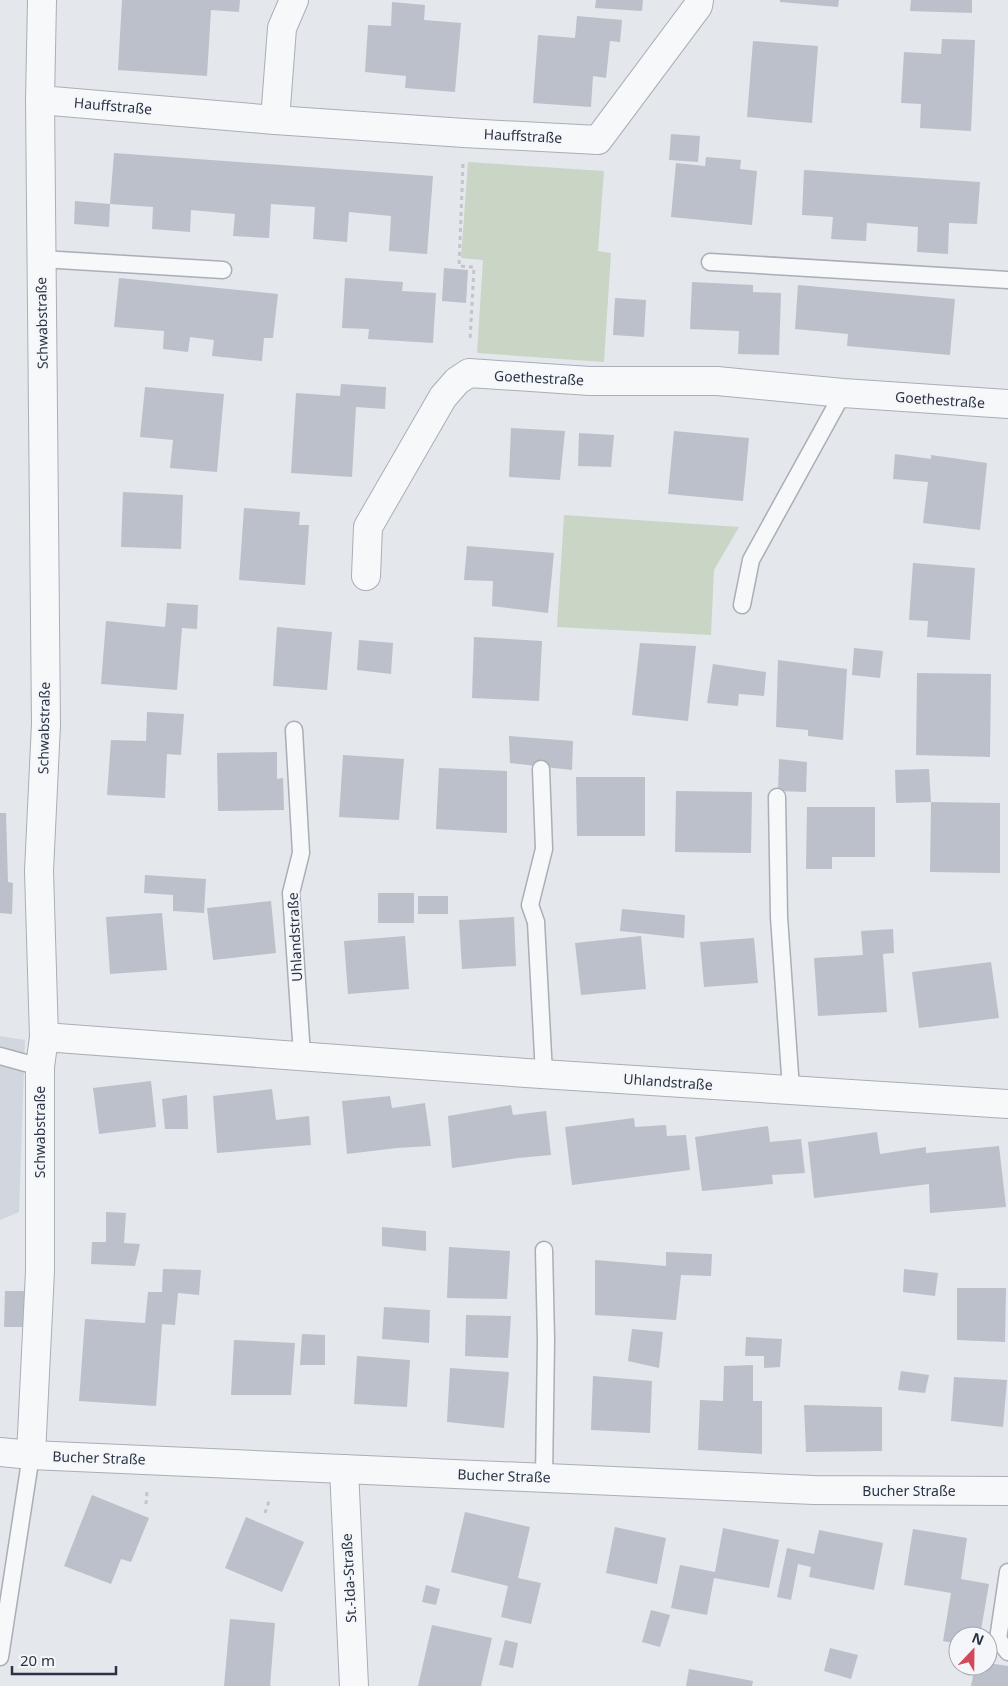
<svg xmlns="http://www.w3.org/2000/svg" width="1008" height="1686" font-family="'Noto Sans',sans-serif">
  <style>
    .built { fill: #d2d6de }
    .green { fill: #c9d6c5 }
    .building { fill: #bbc0ca }
    .lines { fill: none; stroke-linecap: round; stroke-linejoin: round }
    .service-casing { stroke: #a9aeb7; stroke-width: 19 }
    .minor-casing { stroke: #a9aeb7; stroke-width: 30 }
    .path { stroke: #c2c5cb; stroke-width: 3; stroke-dasharray: 4 4; stroke-linecap: butt }
    .service { stroke: #f7f8fa; stroke-width: 16 }
    .minor { stroke: #f7f8fa; stroke-width: 28 }
    .labels { text-anchor: middle; stroke-width: 4.5; stroke-linejoin: round; paint-order: stroke }
    .street-label { font-size: 14px; fill: #2b3445; stroke: #f4f6f9 }
  </style>
  <rect width="100%" height="100%" fill="#e4e7ec"/>
  <path class="built" d="M 0,1036 L 25,1040 L 19,1212 L 0,1220 Z"/>
  <g class="green">
    <path d="M 468,162 L 604,171 L 598,251 L 611,253 L 604,362 L 477,353 L 483,260 L 461,258 Z"/>
    <path d="M 564,515 L 739,527 L 714,570 L 711,635 L 557,627 Z"/>
  </g>
  <g class="building">
    <path d="M 122,0 L 240,0 L 239,12 L 211,10 L 207,76 L 118,70 Z"/>
    <path d="M 596,0 L 643,0 L 642,11 L 595,8 Z"/>
    <path d="M 780,0 L 839,0 L 838,7 L 780,2 Z"/>
    <path d="M 911,0 L 972,0 L 972,13 L 910,11 Z"/>
    <path d="M 392,2 L 425,5 L 424,20 L 461,23 L 455,92 L 405,88 L 406,76 L 365,72 L 368,25 L 391,26 Z"/>
    <path d="M 577,16 L 622,20 L 620,42 L 610,41 L 606,78 L 593,76 L 591,107 L 533,103 L 538,35 L 575,38 Z"/>
    <path d="M 942,39 L 975,40 L 971,131 L 920,128 L 921,104 L 901,103 L 904,52 L 941,54 Z"/>
    <path d="M 753,41 L 818,46 L 812,123 L 747,117 Z"/>
    <path d="M 671,134 L 700,136 L 698,162 L 669,160 Z"/>
    <path d="M 114,153 L 433,176 L 427,254 L 389,251 L 391,216 L 349,212 L 347,242 L 313,239 L 315,207 L 271,204 L 269,238 L 233,236 L 235,214 L 191,210 L 190,232 L 152,229 L 153,207 L 110,204 L 109,227 L 74,224 L 75,201 L 110,204 Z"/>
    <path d="M 706,157 L 741,160 L 740,169 L 757,171 L 752,225 L 671,217 L 676,163 L 705,166 Z"/>
    <path d="M 804,170 L 980,182 L 977,224 L 949,223 L 948,254 L 917,252 L 918,227 L 867,223 L 866,241 L 831,239 L 833,217 L 802,215 Z"/>
    <path d="M 444,268 L 468,270 L 466,303 L 442,301 Z"/>
    <path d="M 119,278 L 278,294 L 273,338 L 264,338 L 262,361 L 212,356 L 214,340 L 190,337 L 188,352 L 163,349 L 164,331 L 114,327 Z"/>
    <path d="M 345,278 L 403,282 L 402,291 L 436,293 L 433,343 L 368,339 L 369,329 L 342,328 Z"/>
    <path d="M 692,282 L 753,285 L 753,292 L 781,293 L 779,355 L 738,354 L 739,331 L 690,329 Z"/>
    <path d="M 798,285 L 955,299 L 950,355 L 847,346 L 848,334 L 795,329 Z"/>
    <path d="M 615,298 L 646,300 L 644,337 L 613,335 Z"/>
    <path d="M 341,384 L 386,387 L 385,409 L 356,407 L 352,477 L 291,473 L 296,393 L 340,396 Z"/>
    <path d="M 145,387 L 224,394 L 217,472 L 170,468 L 173,440 L 140,437 Z"/>
    <path d="M 511,428 L 565,431 L 560,480 L 509,477 Z"/>
    <path d="M 674,431 L 749,438 L 743,501 L 668,494 Z"/>
    <path d="M 579,433 L 614,435 L 611,467 L 578,466 Z"/>
    <path d="M 895,454 L 931,459 L 931,455 L 987,463 L 980,530 L 923,523 L 928,482 L 893,479 Z"/>
    <path d="M 123,492 L 183,495 L 181,549 L 121,547 Z"/>
    <path d="M 244,508 L 300,512 L 299,525 L 309,525 L 305,585 L 239,580 Z"/>
    <path d="M 467,546 L 554,553 L 548,613 L 492,606 L 493,581 L 464,580 Z"/>
    <path d="M 913,563 L 975,568 L 970,640 L 927,637 L 928,621 L 909,620 Z"/>
    <path d="M 167,603 L 198,605 L 197,629 L 182,628 L 177,690 L 101,684 L 106,621 L 165,627 Z"/>
    <path d="M 277,627 L 332,632 L 327,690 L 273,686 Z"/>
    <path d="M 474,637 L 542,641 L 539,701 L 472,698 Z"/>
    <path d="M 359,640 L 393,643 L 391,674 L 357,670 Z"/>
    <path d="M 640,643 L 696,646 L 688,721 L 632,715 Z"/>
    <path d="M 854,648 L 883,651 L 880,678 L 852,675 Z"/>
    <path d="M 778,660 L 847,669 L 843,740 L 808,736 L 808,730 L 776,727 Z"/>
    <path d="M 713,664 L 766,672 L 764,696 L 739,694 L 738,706 L 707,703 Z"/>
    <path d="M 917,673 L 991,674 L 990,757 L 916,755 Z"/>
    <path d="M 147,712 L 184,714 L 181,755 L 167,754 L 165,798 L 107,795 L 111,740 L 146,741 Z"/>
    <path d="M 509,736 L 573,741 L 572,770 L 510,763 Z"/>
    <path d="M 277,752 L 277,779 L 283,778 L 284,810 L 218,811 L 217,753 Z"/>
    <path d="M 343,755 L 404,759 L 399,820 L 339,817 Z"/>
    <path d="M 779,759 L 807,762 L 806,792 L 778,791 Z"/>
    <path d="M 439,768 L 507,771 L 507,833 L 436,829 Z"/>
    <path d="M 929,769 L 931,802 L 1000,803 L 1000,873 L 930,872 L 931,802 L 896,803 L 895,770 Z"/>
    <path d="M 576,777 L 645,777 L 645,836 L 577,836 Z"/>
    <path d="M 676,791 L 752,792 L 751,853 L 675,852 Z"/>
    <path d="M 807,807 L 875,807 L 875,857 L 832,857 L 832,869 L 806,869 Z"/>
    <path d="M 0,813 L 6,813 L 8,882 L 13,883 L 12,914 L 0,913 Z"/>
    <path d="M 145,875 L 206,879 L 204,913 L 173,911 L 173,895 L 144,893 Z"/>
    <rect x="378" y="893" width="36" height="30"/>
    <rect x="418" y="896" width="30" height="18"/>
    <path d="M 271,901 L 276,953 L 213,960 L 207,908 Z"/>
    <path d="M 622,909 L 685,915 L 684,938 L 620,931 Z"/>
    <path d="M 162,913 L 167,970 L 110,974 L 106,917 Z"/>
    <path d="M 514,917 L 516,966 L 462,969 L 459,920 Z"/>
    <path d="M 893,929 L 894,953 L 883,954 L 887,1012 L 818,1016 L 814,958 L 863,955 L 861,931 Z"/>
    <path d="M 405,936 L 409,989 L 348,994 L 344,941 Z"/>
    <path d="M 641,936 L 646,989 L 581,995 L 575,943 Z"/>
    <path d="M 754,938 L 758,983 L 704,987 L 700,942 Z"/>
    <path d="M 991,962 L 999,1018 L 919,1028 L 912,972 Z"/>
    <path d="M 151,1081 L 156,1127 L 99,1134 L 93,1088 Z"/>
    <path d="M 272,1089 L 276,1120 L 309,1116 L 311,1145 L 217,1153 L 213,1096 Z"/>
    <path d="M 187,1095 L 188,1129 L 165,1129 L 162,1099 Z"/>
    <path d="M 390,1096 L 392,1108 L 425,1103 L 431,1146 L 397,1148 L 347,1154 L 342,1101 Z"/>
    <path d="M 511,1105 L 513,1115 L 546,1111 L 551,1155 L 518,1158 L 452,1168 L 448,1116 Z"/>
    <path d="M 634,1118 L 635,1127 L 666,1125 L 667,1136 L 686,1135 L 690,1170 L 572,1185 L 565,1127 Z"/>
    <path d="M 768,1126 L 770,1142 L 801,1139 L 805,1173 L 772,1175 L 773,1184 L 702,1191 L 695,1137 Z"/>
    <path d="M 877,1132 L 880,1154 L 926,1147 L 926,1153 L 999,1146 L 1006,1207 L 930,1213 L 929,1184 L 814,1198 L 808,1142 Z"/>
    <path d="M 106,1212 L 126,1213 L 124,1243 L 140,1244 L 135,1266 L 91,1264 L 92,1242 L 106,1242 Z"/>
    <path d="M 382,1227 L 426,1231 L 426,1251 L 382,1246 Z"/>
    <path d="M 449,1247 L 510,1251 L 507,1299 L 447,1298 Z"/>
    <path d="M 666,1252 L 712,1254 L 711,1276 L 681,1275 L 676,1320 L 595,1315 L 595,1260 L 666,1266 Z"/>
    <path d="M 163,1269 L 201,1270 L 199,1295 L 178,1293 L 175,1325 L 162,1324 L 156,1406 L 79,1401 L 85,1319 L 145,1323 L 148,1292 L 162,1292 Z"/>
    <path d="M 904,1269 L 938,1273 L 935,1296 L 903,1292 Z"/>
    <path d="M 957,1288 L 1006,1288 L 1005,1342 L 957,1340 Z"/>
    <path d="M 5,1291 L 26,1291 L 25,1327 L 4,1327 Z"/>
    <path d="M 384,1307 L 430,1310 L 429,1343 L 382,1339 Z"/>
    <path d="M 466,1315 L 511,1316 L 508,1358 L 465,1356 Z"/>
    <path d="M 632,1329 L 663,1332 L 659,1368 L 628,1361 Z"/>
    <path d="M 302,1334 L 325,1335 L 325,1365 L 300,1365 Z"/>
    <path d="M 746,1337 L 782,1339 L 780,1367 L 764,1368 L 764,1356 L 745,1356 Z"/>
    <path d="M 234,1340 L 295,1343 L 291,1395 L 231,1395 Z"/>
    <path d="M 357,1356 L 410,1360 L 407,1407 L 354,1404 Z"/>
    <path d="M 753,1365 L 753,1401 L 762,1401 L 762,1454 L 698,1450 L 700,1400 L 723,1401 L 724,1366 Z"/>
    <path d="M 450,1368 L 509,1372 L 504,1428 L 447,1422 Z"/>
    <path d="M 901,1371 L 929,1375 L 925,1393 L 898,1390 Z"/>
    <path d="M 593,1376 L 652,1381 L 650,1433 L 591,1430 Z"/>
    <path d="M 954,1377 L 1007,1380 L 1003,1427 L 951,1421 Z"/>
    <path d="M 804,1405 L 882,1407 L 882,1451 L 806,1452 Z"/>
    <path d="M 92,1495 L 149,1518 L 131,1562 L 121,1559 L 111,1584 L 64,1566 Z"/>
    <path d="M 465,1512 L 530,1527 L 518,1578 L 541,1583 L 531,1624 L 501,1617 L 508,1586 L 451,1572 Z"/>
    <path d="M 246,1517 L 304,1542 L 282,1592 L 225,1568 Z"/>
    <path d="M 615,1527 L 666,1538 L 657,1584 L 606,1573 Z"/>
    <path d="M 723,1528 L 779,1540 L 769,1588 L 714,1578 L 707,1615 L 671,1608 L 680,1565 L 715,1572 Z"/>
    <path d="M 913,1529 L 967,1538 L 961,1579 L 989,1584 L 981,1630 L 971,1628 L 970,1636 L 958,1636 L 958,1644 L 943,1641 L 951,1593 L 904,1585 Z"/>
    <path d="M 819,1530 L 883,1543 L 874,1590 L 809,1577 L 811,1567 L 798,1564 L 791,1600 L 777,1597 L 787,1548 L 814,1554 Z"/>
    <path d="M 426,1585 L 440,1589 L 436,1605 L 422,1602 Z"/>
    <path d="M 651,1610 L 670,1615 L 660,1647 L 642,1642 Z"/>
    <path d="M 230,1619 L 275,1623 L 270,1686 L 224,1686 Z"/>
    <path d="M 432,1625 L 492,1638 L 481,1686 L 418,1686 Z"/>
    <path d="M 505,1640 L 518,1643 L 513,1668 L 499,1665 Z"/>
    <path d="M 830,1648 L 858,1655 L 851,1679 L 824,1671 Z"/>
    <path d="M 988,1663 L 1008,1666 L 1008,1686 L 971,1686 L 975,1666 L 988,1666 Z"/>
    <path d="M 689,1669 L 753,1681 L 752,1686 L 686,1686 Z"/>
  </g>
  <g class="lines">
    <g class="service-casing">
      <g id="service">
        <path d="M 42,259 L 223,270"/>
        <path d="M 710,262 L 1008,280"/>
        <path d="M 742,605 L 751,560 L 843,393"/>
        <path d="M 294,730 L 301,853 L 291,893 L 302,1055"/>
        <path d="M 541,769 L 544,849 L 530,905 L 536,922 L 544,1074"/>
        <path d="M 777,797 L 779,917 L 791,1089"/>
        <path d="M 0,1056 L 40,1067"/>
        <path d="M 544,1478 L 546,1340 L 544,1250"/>
        <path d="M 1008,1572 L 998,1639 L 1008,1652"/>
        <path d="M 0,1657 L 31,1455"/>
      </g>
    </g>
    <g class="minor-casing">
      <g id="minor">
        <path d="M 40,100 L 275,120 L 282,28 L 294,0"/>
        <path d="M 275,120 L 464,133 L 598,140 L 698,6 L 699,0"/>
        <path d="M 366,576 L 368,527 L 443,397 L 457,381 L 469,373 L 590,381 L 717,381 L 843,393 L 1008,404"/>
        <path d="M 44,1037 L 526,1073 L 1008,1104"/>
        <path d="M 0,1452 L 31,1455 L 814,1490 L 1008,1491"/>
        <path d="M 31,1455 L 40,1271 L 40,1067 L 44,1037 L 39,871 L 46,724 L 40,100 L 42,0"/>
        <path d="M 344,1469 L 354,1686"/>
      </g>
    </g>
    <g class="path">
      <path d="M 463,164 L 459,266 L 474,267 L 470,341"/>
      <path d="M 146,1504 L 147,1491"/>
      <path d="M 265,1513 L 270,1498"/>
    </g>
    <use href="#service" class="service"/>
    <use href="#minor" class="minor"/>
  </g>
  <g class="labels">
    <g class="street-label">
      <text transform="translate(113 106) rotate(5)" y="5">Hauffstraße</text>
      <text transform="translate(523 136) rotate(3)" y="5">Hauffstraße</text>
      <text transform="translate(42 323) rotate(-91)" y="5">Schwabstraße</text>
      <text transform="translate(539 378) rotate(3)" y="5">Goethestraße</text>
      <text transform="translate(940 400) rotate(4)" y="5">Goethestraße</text>
      <text transform="translate(44 728) rotate(-89)" y="5">Schwabstraße</text>
      <text transform="translate(295 937) rotate(-93)" y="5">Uhlandstraße</text>
      <text transform="translate(668 1082) rotate(4)" y="5">Uhlandstraße</text>
      <text transform="translate(40 1132) rotate(-90)" y="5">Schwabstraße</text>
      <text transform="translate(99 1458) rotate(2)" y="5">Bucher Straße</text>
      <text transform="translate(504 1476) rotate(2)" y="5">Bucher Straße</text>
      <text x="909" y="1496">Bucher Straße</text>
      <text transform="translate(349 1578) rotate(-93)" y="5">St.-Ida-Straße</text>
    </g>
  </g>
  <g transform="translate(973 1651) rotate(22)"><circle r="24" fill="#f4f6f9" stroke="#a4a8b1"/>
  <path d="M0-4L9 19L0 12L-9 19Z" fill="#d1495b"/>
  <text y="-8" font-size="14" font-weight="bold" text-anchor="middle" fill="#2b3445">N</text>
  </g>
  <path d="M12 1666v8h104v-8" fill="none" stroke="#2b3445" stroke-width="2.5"/>
  <text x="20" y="1666" font-size="15" fill="#2b3445" stroke="#f4f6f9" stroke-width="4" paint-order="stroke">20 m</text>
</svg>
